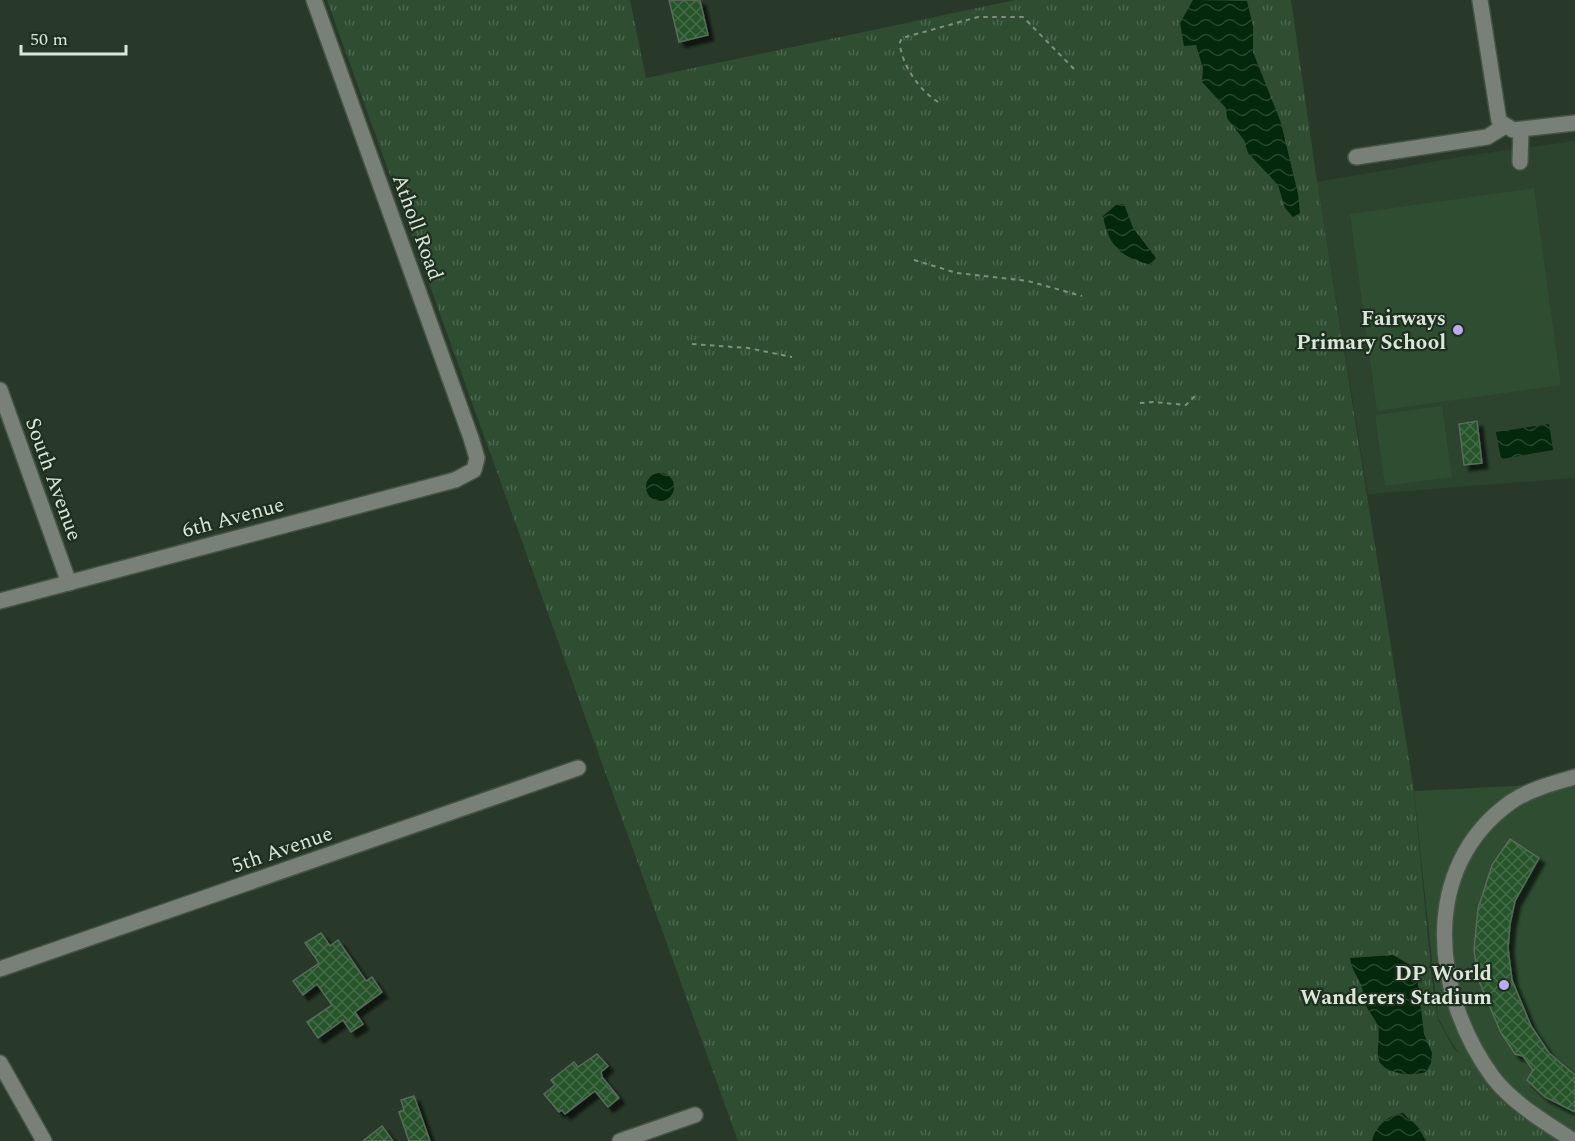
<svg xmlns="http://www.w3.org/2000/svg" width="1575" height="1141" font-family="Spectral,serif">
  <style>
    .built { fill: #2c432e }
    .grass { fill: url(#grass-tufts) }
    .pitch { fill: #2e4d31 }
    .water { fill: url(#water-waves) }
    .building { fill: url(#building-cross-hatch); stroke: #596c5a; stroke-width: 1.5; filter: url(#shadow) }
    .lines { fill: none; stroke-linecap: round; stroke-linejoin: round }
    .minor-casing { stroke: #455545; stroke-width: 18 }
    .path { stroke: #808e80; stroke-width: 2; stroke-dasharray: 4.5 4.5; stroke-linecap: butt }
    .minor { stroke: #788078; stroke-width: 15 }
    .poi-dot { fill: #bea9f5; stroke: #1e2f1f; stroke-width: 2 }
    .labels { text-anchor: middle; stroke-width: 4.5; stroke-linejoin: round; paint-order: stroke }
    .street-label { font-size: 21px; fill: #dbe6db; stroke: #1e2f1f }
    .poi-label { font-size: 21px; font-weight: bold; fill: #dbe6db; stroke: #1e2f1f; text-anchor: end }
  </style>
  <defs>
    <pattern id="grass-tufts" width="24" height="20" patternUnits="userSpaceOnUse" patternTransform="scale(1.5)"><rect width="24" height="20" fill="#2e4d31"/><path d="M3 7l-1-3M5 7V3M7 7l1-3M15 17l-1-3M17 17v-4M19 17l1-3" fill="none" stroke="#4c674e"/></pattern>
    <pattern id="water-waves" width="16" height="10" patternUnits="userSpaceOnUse" patternTransform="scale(1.5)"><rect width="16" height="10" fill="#04280b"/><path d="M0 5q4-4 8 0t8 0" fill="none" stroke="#28472e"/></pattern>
    <pattern id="building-cross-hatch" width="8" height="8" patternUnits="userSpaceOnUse" patternTransform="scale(1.5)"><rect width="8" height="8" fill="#25542b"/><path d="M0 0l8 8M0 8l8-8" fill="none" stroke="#446d49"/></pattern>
    <filter id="shadow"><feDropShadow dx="5.5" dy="5.5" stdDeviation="1.5" flood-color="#0009"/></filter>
  </defs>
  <rect width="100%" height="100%" fill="#283929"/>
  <path class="built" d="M 1575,141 L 1575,478 L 1368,494 L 1317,182 L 1471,155 Z"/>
  <path class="grass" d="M 327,0 L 630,0 L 646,78 L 1015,0 L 1291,0 L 1315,168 L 1414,791 L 1432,981 L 1438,1020 L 1454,1049 L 1566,1141 L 738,1141 Z"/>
  <g class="pitch">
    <path d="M 1534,188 L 1561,385 L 1377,411 L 1350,214 Z"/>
    <path d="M 1442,406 L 1452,477 L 1385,486 L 1375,415 Z"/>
    <path d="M 1575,773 L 1575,1141 C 1560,1141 1550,1134 1537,1126 C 1491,1100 1462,1064 1438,1018 L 1414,791 L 1530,785 Z"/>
  </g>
  <g class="water">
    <path d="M 1193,0 L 1247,1 L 1253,26 L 1253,52 L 1281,123 L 1298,194 L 1300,213 L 1293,217 L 1285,208 L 1278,185 L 1248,153 L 1244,140 L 1227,118 L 1226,108 L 1202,82 L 1203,68 L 1196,45 L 1184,46 L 1180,23 Z"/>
    <path d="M 1124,204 L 1133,228 L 1156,258 L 1151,265 C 1122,257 1109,248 1103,216 L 1116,205 Z"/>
    <path d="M 1549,424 L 1553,450 L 1501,459 L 1496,432 Z"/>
    <circle cx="660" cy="487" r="14"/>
    <path d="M 1393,955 L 1410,965 L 1417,976 L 1424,1034 L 1432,1053 L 1431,1063 L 1426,1072 C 1412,1076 1391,1075 1381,1064 C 1374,1056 1381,1038 1378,1027 C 1376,1020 1370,1013 1366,1006 C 1363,1000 1364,994 1362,988 C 1359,978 1351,969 1350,958 Z"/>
    <path d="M 1403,1113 L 1418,1127 L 1426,1141 L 1372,1141 C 1375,1126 1389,1115 1403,1113 Z"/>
  </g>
  <g class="building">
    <path d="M 669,0 L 700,0 L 708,35 L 679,42 Z"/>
    <path d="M 1477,421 L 1482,463 L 1464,465 L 1459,424 Z"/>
    <path d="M 1510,839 L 1539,858 L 1515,901 L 1510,924 L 1508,948 L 1512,980 L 1531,1026 L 1549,1053 L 1575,1075 L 1575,1112 L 1545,1097 L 1527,1080 L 1533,1070 L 1523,1056 L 1515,1054 L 1501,1033 L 1479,981 L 1474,950 L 1478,909 L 1492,865 Z"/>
    <path d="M 321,933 L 330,946 L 338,940 L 366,981 L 372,977 L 382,992 L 355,1012 L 363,1024 L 351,1032 L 343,1020 L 318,1038 L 307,1022 L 332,1005 L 317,984 L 303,995 L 293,981 L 319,963 L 305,943 Z"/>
    <path d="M 597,1054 L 608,1066 L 601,1072 L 602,1077 L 619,1098 L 608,1107 L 595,1091 L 565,1114 L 562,1110 L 559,1112 L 544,1094 L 555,1085 L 551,1080 L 574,1062 L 578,1067 Z"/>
    <path d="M 414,1096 L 430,1141 L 409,1141 L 399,1112 L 404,1110 L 401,1100 Z"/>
    <path d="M 382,1126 L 393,1141 L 363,1141 Z"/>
  </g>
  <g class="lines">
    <g class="minor-casing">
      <g id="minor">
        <path d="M 1480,0 L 1499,121 L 1513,130 L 1575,123"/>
        <path d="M 1356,157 L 1487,137 L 1505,126"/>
        <path d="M 1520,162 L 1521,130"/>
        <path d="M 0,390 L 69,583"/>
        <path d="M 0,601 L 455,480 L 474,470 L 477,458 L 471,438 L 314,0"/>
        <path d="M 0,969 L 578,768"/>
        <path d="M 0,1063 L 44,1141"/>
        <path d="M 620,1141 L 695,1115"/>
        <path d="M 1574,1141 C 1545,1122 1512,1103 1492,1076 C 1432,993 1419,867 1511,802 C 1530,789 1554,783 1575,777"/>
      </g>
    </g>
    <g class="path">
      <path d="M 938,102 C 920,91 900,63 900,42 L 902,38 L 978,17 L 1023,17 L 1076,71"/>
      <path d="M 914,260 L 957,273 L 1028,281 L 1082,296"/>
      <path d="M 692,344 L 748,348 L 792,357"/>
      <path d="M 1140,403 L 1153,402 L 1186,405 L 1195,396"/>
    </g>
    <use href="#minor" class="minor"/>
  </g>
  <g class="poi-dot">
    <circle cx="1458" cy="330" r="6"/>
    <circle cx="1504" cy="985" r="6"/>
  </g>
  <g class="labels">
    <g class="street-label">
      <text transform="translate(418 227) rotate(70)" y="7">Atholl Road</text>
      <text transform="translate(54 479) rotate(70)" y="7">South Avenue</text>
      <text transform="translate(233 517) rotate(-15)" y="7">6th Avenue</text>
      <text transform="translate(282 849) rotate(-19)" y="7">5th Avenue</text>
    </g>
    <g class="poi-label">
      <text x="1446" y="325">Fairways<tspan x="1446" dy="24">Primary School</tspan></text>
      <text x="1492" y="980">DP World<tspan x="1492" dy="24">Wanderers Stadium</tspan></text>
    </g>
  </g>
  <path d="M21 45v9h105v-9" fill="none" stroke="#dbe6db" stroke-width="3"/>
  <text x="30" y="45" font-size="18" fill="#dbe6db" stroke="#1e2f1f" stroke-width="4.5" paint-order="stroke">50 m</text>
</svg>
